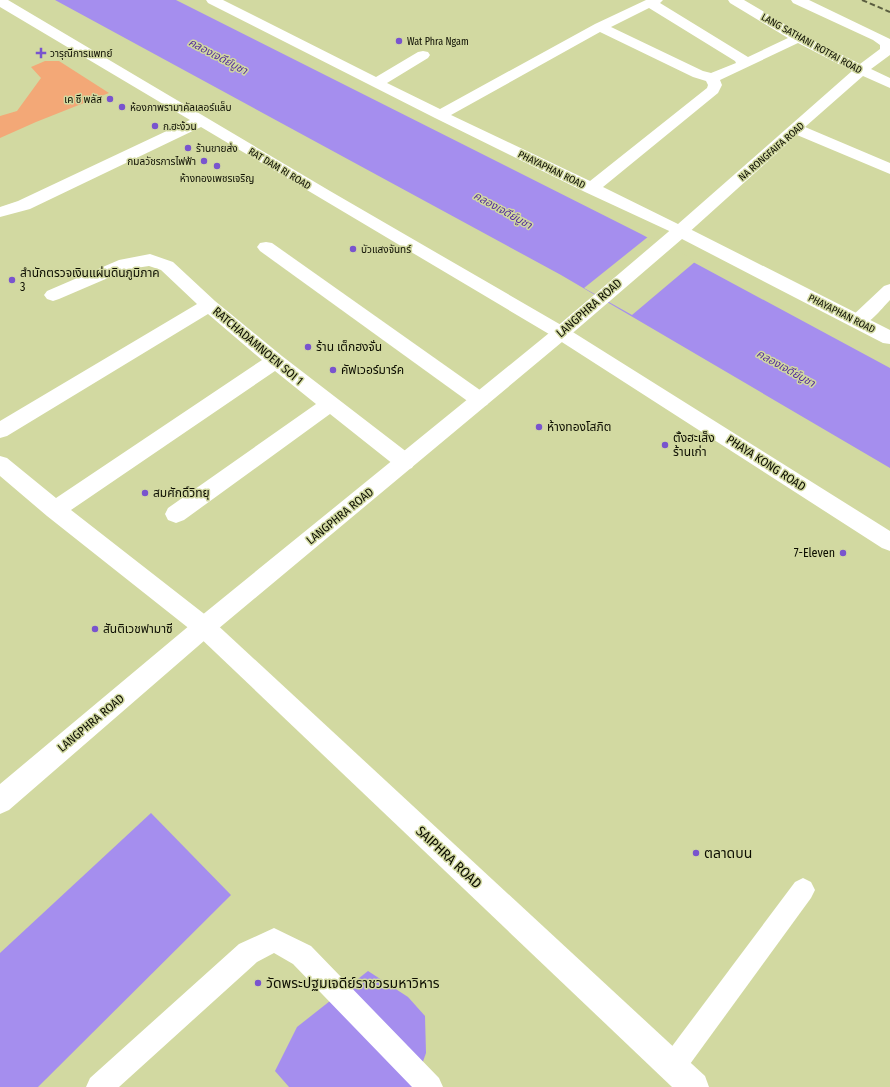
<svg xmlns="http://www.w3.org/2000/svg" width="890" height="1087" font-family="'Fira Sans Condensed','Noto Sans Thai',sans-serif">
  <style>
    .green { fill: #f3a877 }
    .water { fill: #a58eee }
    .pier { fill: #d2d9a1 }
    .lines { fill: none; stroke-linecap: round; stroke-linejoin: round }
    .service { fill: #fff; fill-rule: evenodd }
    .minor { fill: #fff; fill-rule: evenodd }
    .tertiary { fill: #fff; fill-rule: evenodd }
    .secondary { fill: #fff; fill-rule: evenodd }
    .rail { stroke: #5b5e40; stroke-width: 2; stroke-dasharray: 5.5 3; stroke-linecap: butt }
    .poi-dot { fill: #7954ce; stroke: #d2d9a1; stroke-width: 1.5 }
    .labels { text-anchor: middle; stroke-width: 3; stroke-linejoin: round; paint-order: stroke }
    .far-poi-label { font-size: 10px; fill: #0c0d00; stroke: #d2d9a1; text-anchor: start }
    .far-street-label { font-size: 10px; fill: #0c0d00; stroke: #d2d9a1 }
    .far-water-label { font-size: 11px; font-style: italic; fill: #542e9c; stroke: #d2d9a1 }
    .poi-label { font-size: 12px; fill: #0c0d00; stroke: #d2d9a1; text-anchor: start }
    .street-label { font-size: 12px; fill: #0c0d00; stroke: #d2d9a1 }
    .near-poi-label { font-size: 14px; fill: #0c0d00; stroke: #d2d9a1; text-anchor: start }
    .near-street-label { font-size: 14px; fill: #0c0d00; stroke: #d2d9a1 }
  </style>
  <rect width="100%" height="100%" fill="#d2d9a1"/>
  <path class="green" d="M 45,61 L 59,61 L 109,93 L 36,122 L 0,138 L 0,116 L 17,111 L 41,78 L 31,67 Z"/>
  <g class="water">
    <path d="M 55,0 L 176,0 L 641,234 L 890,368 L 890,468 L 561,275 Z"/>
    <path d="M 151,813 L 231,895 L 38,1087 L 0,1087 L 0,953 Z"/>
    <path d="M 368,971 L 408,997 L 425,1016 L 426,1053 L 414,1087 L 289,1087 L 275,1071 L 297,1027 Z"/>
  </g>
  <path class="pier" d="M 649,236 L 696,261 L 632,315 L 584,288 Z"/>
  <g class="lines">
    <g class="service">
      <path d="M 803,878 L 811,882 L 815,890 L 811,898 L 682,1075 L 673,1079 L 664,1075 L 660,1066 L 664,1057 L 795,882 Z"/>
      <path d="M 274,928 L 311,946 L 439,1078 L 443,1087 L 412,1087 L 293,964 L 274,953 L 257,962 L 119,1087 L 86,1087 L 90,1078 L 239,944 Z"/>
    </g>
    <g class="minor">
      <path d="M 0,0 L 8,0 L 330,191 L 568,329 L 890,531 L 890,551 L 882,548 L 554,337 L 201,127 L 30,209 L 0,217 L 0,207 L 18,201 L 190,120 L 0,7 Z"/>
      <path d="M 206,0 L 223,0 L 376,77 L 418,52 L 423,51 L 428,52 L 430,55 L 428,58 L 387,83 L 440,109 L 595,24 L 646,0 L 663,0 L 660,3 L 748,57 L 788,38 L 730,3 L 728,0 L 744,0 L 803,35 L 860,64 L 880,49 L 880,45 L 873,40 L 793,3 L 791,0 L 809,0 L 890,39 L 890,55 L 871,69 L 890,78 L 890,88 L 863,76 L 805,127 L 890,163 L 890,174 L 797,135 L 686,235 L 680,236 L 585,192 L 435,118 L 208,3 ZM 649,8 L 735,61 L 736,63 L 711,73 L 703,71 L 611,27 ZM 600,32 L 693,77 L 706,81 L 708,85 L 707,88 L 590,181 L 451,115 ZM 798,43 L 852,71 L 678,224 L 603,187 L 718,93 L 722,85 L 720,80 Z"/>
      <path d="M 266,242 L 272,243 L 487,395 L 490,400 L 487,405 L 480,407 L 473,405 L 260,251 L 257,247 L 260,243 Z"/>
      <path d="M 150,254 L 173,262 L 215,301 L 282,356 L 412,456 L 415,462 L 412,468 L 405,470 L 398,468 L 330,414 L 184,520 L 176,523 L 168,520 L 165,514 L 168,508 L 316,404 L 275,371 L 71,510 L 212,620 L 216,627 L 212,634 L 204,637 L 196,634 L 47,516 L 0,476 L 0,456 L 7,458 L 56,498 L 262,360 L 208,314 L 7,436 L 0,438 L 0,421 L 197,304 L 161,270 L 149,266 L 129,269 L 59,299 L 53,301 L 47,299 L 44,295 L 47,291 L 119,260 Z"/>
      <path d="M 890,284 L 890,300 C 879,311 867,330 851,325 L 849,321 L 851,317 L 884,286 Z"/>
    </g>
    <path class="tertiary" d="M 204,617 L 212,620 L 705,1076 L 709,1087 L 672,1087 L 196,634 L 192,627 L 196,620 Z"/>
    <path class="secondary" d="M 680,226 L 686,227 L 890,330 L 890,344 L 883,343 L 682,239 L 568,337 L 212,634 L 9,810 L 0,814 L 0,784 L 196,620 L 554,329 L 674,227 Z"/>
    <path class="rail" d="M 862,0 L 890,12"/>
  </g>
  <g class="poi-dot">
    <circle cx="399" cy="41" r="4"/>
    <path d="M39 47h4v4h4v4h-4v4h-4v-4h-4v-4h4z"/>
    <circle cx="110" cy="99" r="4"/>
    <circle cx="122" cy="107" r="4"/>
    <circle cx="155" cy="126" r="4"/>
    <circle cx="188" cy="148" r="4"/>
    <circle cx="204" cy="161" r="4"/>
    <circle cx="217" cy="166" r="4"/>
    <circle cx="353" cy="249" r="4"/>
    <circle cx="12" cy="280" r="4"/>
    <circle cx="308" cy="347" r="4"/>
    <circle cx="333" cy="370" r="4"/>
    <circle cx="539" cy="427" r="4"/>
    <circle cx="665" cy="445" r="4"/>
    <circle cx="145" cy="493" r="4"/>
    <circle cx="843" cy="553" r="4"/>
    <circle cx="95" cy="629" r="4"/>
    <circle cx="696" cy="853" r="4"/>
    <circle cx="258" cy="983" r="4"/>
  </g>
  <g class="labels">
    <g class="far-poi-label">
      <text x="407" y="45">Wat Phra Ngam</text>
      <text x="50" y="57">วารุณีการแพทย์</text>
      <text x="102" y="103" text-anchor="end">เค ซี พลัส</text>
      <text x="130" y="111">ห้องภาพรามาคัลเลอร์แล็บ</text>
      <text x="163" y="130">ก.ฮะง้วน</text>
      <text x="196" y="152">ร้านขายส่ง</text>
      <text x="196" y="165" text-anchor="end">กมลวัชรการไฟฟ้า</text>
      <text x="217" y="182" text-anchor="middle">ห้างทองเพชรเจริญ</text>
      <text x="361" y="253">บัวแสงจันทร์</text>
    </g>
    <g class="far-street-label">
      <text transform="translate(812 43) rotate(29)" y="4">LANG SATHANI ROTFAI ROAD</text>
      <text transform="translate(771 151) rotate(-41)" y="4">NA RONGFAIFA ROAD</text>
      <text transform="translate(280 168) rotate(31)" y="4">RAT DAM RI ROAD</text>
      <text transform="translate(552 169) rotate(26)" y="4">PHAYAPHAN ROAD</text>
      <text transform="translate(842 313) rotate(27)" y="4">PHAYAPHAN ROAD</text>
    </g>
    <g class="far-water-label">
      <text transform="translate(218 56) rotate(28)" y="4">คลองเจดีย์บูชา</text>
      <text transform="translate(503 210) rotate(29)" y="4">คลองเจดีย์บูชา</text>
      <text transform="translate(786 368) rotate(29)" y="4">คลองเจดีย์บูชา</text>
    </g>
    <g class="poi-label">
      <text x="20" y="277">สำนักตรวจเงินแผ่นดินภูมิภาค<tspan x="20" dy="14">3</tspan></text>
      <text x="316" y="351">ร้าน เต็กฮงจั่น</text>
      <text x="341" y="374">คัฟเวอร์มาร์ค</text>
      <text x="547" y="431">ห้างทองโสภิต</text>
      <text x="673" y="442">ตั้งฮะเส็ง<tspan x="673" dy="14">ร้านเก่า</tspan></text>
      <text x="153" y="497">สมศักดิ์วิทยุ</text>
      <text x="835" y="557" text-anchor="end">7-Eleven</text>
      <text x="103" y="633">สันติเวชฟามาซี</text>
    </g>
    <g class="street-label">
      <text transform="translate(589 308) rotate(-41)" y="4">LANGPHRA ROAD</text>
      <text transform="translate(258 346) rotate(40)" y="4">RATCHADAMNOEN SOI 1</text>
      <text transform="translate(766 463) rotate(33)" y="4">PHAYA KONG ROAD</text>
      <text transform="translate(340 516) rotate(-39)" y="4">LANGPHRA ROAD</text>
      <text transform="translate(91 723) rotate(-40)" y="4">LANGPHRA ROAD</text>
    </g>
    <g class="near-poi-label">
      <text x="704" y="858">ตลาดบน</text>
      <text x="266" y="988">วัดพระปฐมเจดีย์ราชวรมหาวิหาร</text>
    </g>
    <g class="near-street-label">
      <text transform="translate(449 857) rotate(43)" y="5">SAIPHRA ROAD</text>
    </g>
  </g>
</svg>
